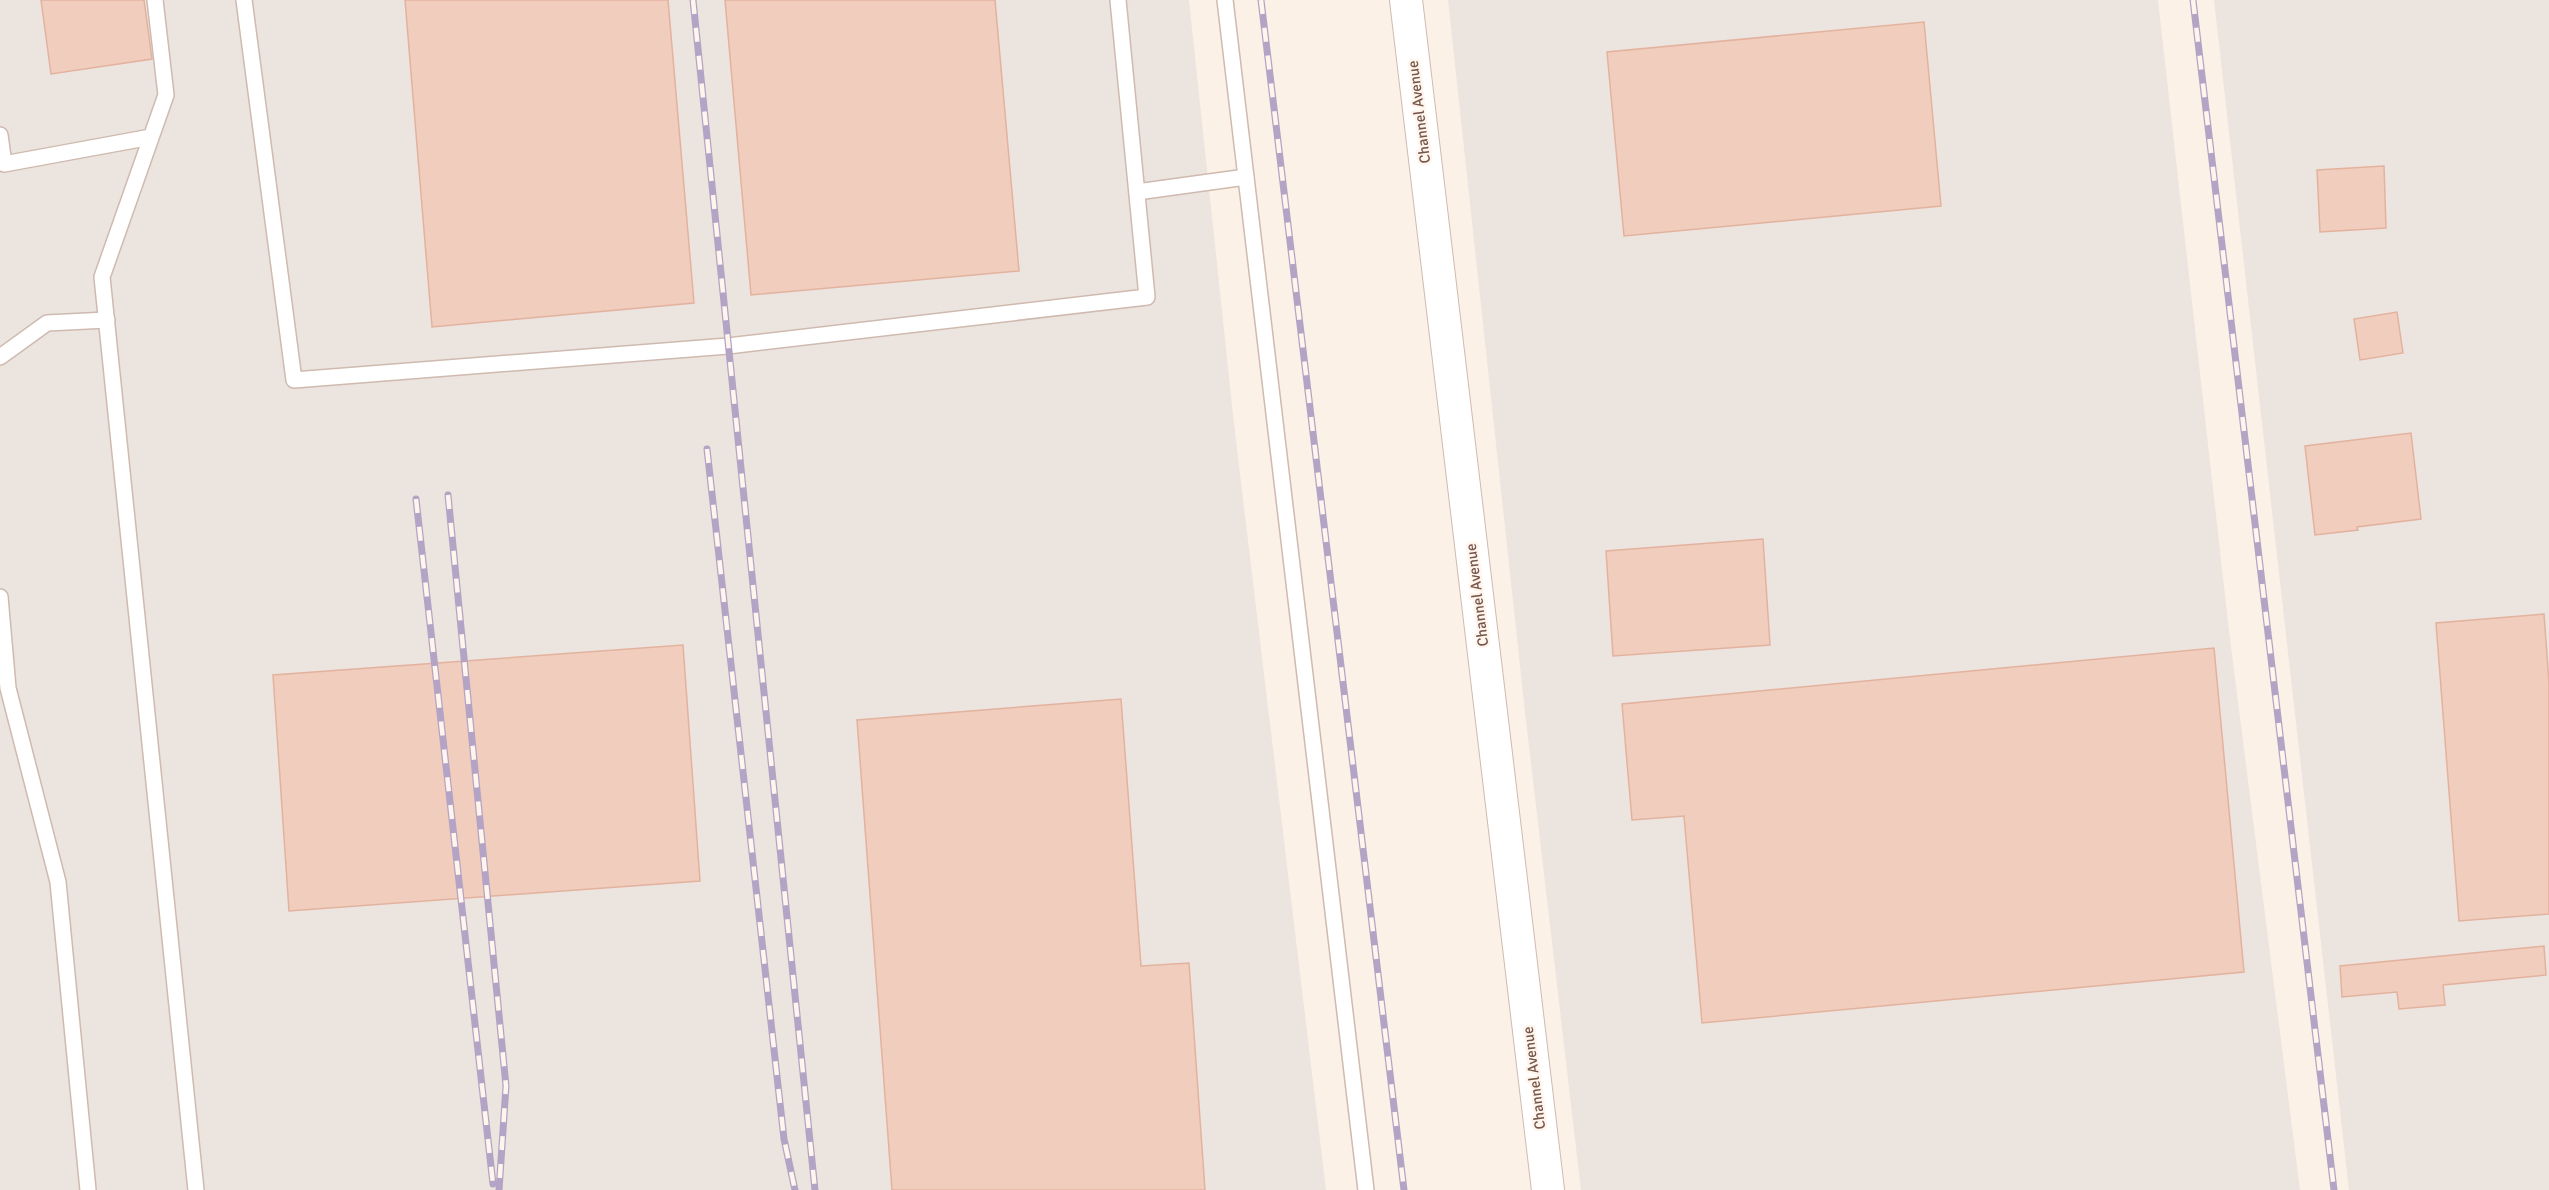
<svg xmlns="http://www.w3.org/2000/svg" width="2549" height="1190" font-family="Signika,sans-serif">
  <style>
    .industrial { fill: #ece4df }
    .building { fill: #f1cdbe; stroke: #e3b29e; stroke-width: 1.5 }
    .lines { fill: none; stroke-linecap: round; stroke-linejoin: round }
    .service-casing { stroke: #cfbaaf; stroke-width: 18 }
    .minor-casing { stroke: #cfbaaf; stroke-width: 34 }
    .service { stroke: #fff; stroke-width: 15 }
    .minor { stroke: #fff; stroke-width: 32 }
    .rail-casing { stroke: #b3a4c5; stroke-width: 7 }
    .rail { stroke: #fff5ec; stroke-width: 4.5; stroke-dasharray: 14; stroke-linecap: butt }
    .labels { text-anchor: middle; stroke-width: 5; stroke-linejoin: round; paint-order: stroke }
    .street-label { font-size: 15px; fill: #75564b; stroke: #fff5ec }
  </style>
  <rect width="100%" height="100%" fill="#fcf1e6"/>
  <g class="industrial">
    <path d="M 0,0 L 1189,0 L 1234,424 L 1326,1190 L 0,1190 Z"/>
    <path d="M 1448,0 L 2158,0 L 2229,631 L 2300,1190 L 1581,1190 L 1525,712 Z"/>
    <path d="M 2214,0 L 2549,0 L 2549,1190 L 2349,1190 Z"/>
  </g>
  <g class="building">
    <path d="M 41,0 L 144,0 L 152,59 L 51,74 Z"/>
    <path d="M 405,0 L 668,0 L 694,303 L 432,327 Z"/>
    <path d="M 725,0 L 995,0 L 1019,271 L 751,295 Z"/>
    <path d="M 1924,22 L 1941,206 L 1624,236 L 1607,52 Z"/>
    <path d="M 2384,166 L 2386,228 L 2320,232 L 2317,170 Z"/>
    <path d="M 2397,312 L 2403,353 L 2360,360 L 2354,319 Z"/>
    <path d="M 2411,433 L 2421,519 L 2357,527 L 2358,530 L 2315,535 L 2305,446 Z"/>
    <path d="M 1763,539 L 1770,645 L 1613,656 L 1606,551 Z"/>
    <path d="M 2544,614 L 2549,682 L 2549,914 L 2459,921 L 2436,623 Z"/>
    <path d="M 683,645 L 700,881 L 289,911 L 273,675 Z"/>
    <path d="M 2214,648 L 2244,972 L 1702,1023 L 1684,816 L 1632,820 L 1622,704 Z"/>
    <path d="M 1121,699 L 1141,966 L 1189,963 L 1205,1190 L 892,1190 L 857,720 Z"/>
    <path d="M 2544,946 L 2546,975 L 2443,985 L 2445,1005 L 2399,1009 L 2397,992 L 2342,997 L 2340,966 Z"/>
  </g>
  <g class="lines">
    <g class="service-casing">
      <g id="service">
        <path d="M 155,0 L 166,95 L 102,277 L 196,1190"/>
        <path d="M 244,0 L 294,380 L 728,346 L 1147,297 L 1118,0"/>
        <path d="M 1225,0 L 1366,1190"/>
        <path d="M 0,135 L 4,164 L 151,137"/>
        <path d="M 1137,192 L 1246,177"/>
        <path d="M 0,357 L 47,323 L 107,320"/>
        <path d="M 0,597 L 8,688 L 58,882 L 88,1190"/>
      </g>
    </g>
    <g class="minor-casing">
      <path id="minor" d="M 1406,0 L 1548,1190"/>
    </g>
    <use href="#service" class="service"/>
    <use href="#minor" class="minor"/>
    <g class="rail-casing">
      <g id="rail">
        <path d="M 693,0 L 815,1190"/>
        <path d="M 1261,0 L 1404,1190"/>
        <path d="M 2193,0 L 2334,1190"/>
        <path d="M 707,449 L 784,1139 L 795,1190"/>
        <path d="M 448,495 L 506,1086 L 499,1190"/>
        <path d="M 416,499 L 493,1184"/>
      </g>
    </g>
    <use href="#rail" class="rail"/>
  </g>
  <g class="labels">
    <g class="street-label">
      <text transform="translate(1419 112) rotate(-97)" y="5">Channel Avenue</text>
      <text transform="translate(1477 595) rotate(-97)" y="5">Channel Avenue</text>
      <text transform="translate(1534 1078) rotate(-97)" y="5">Channel Avenue</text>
    </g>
  </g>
</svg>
